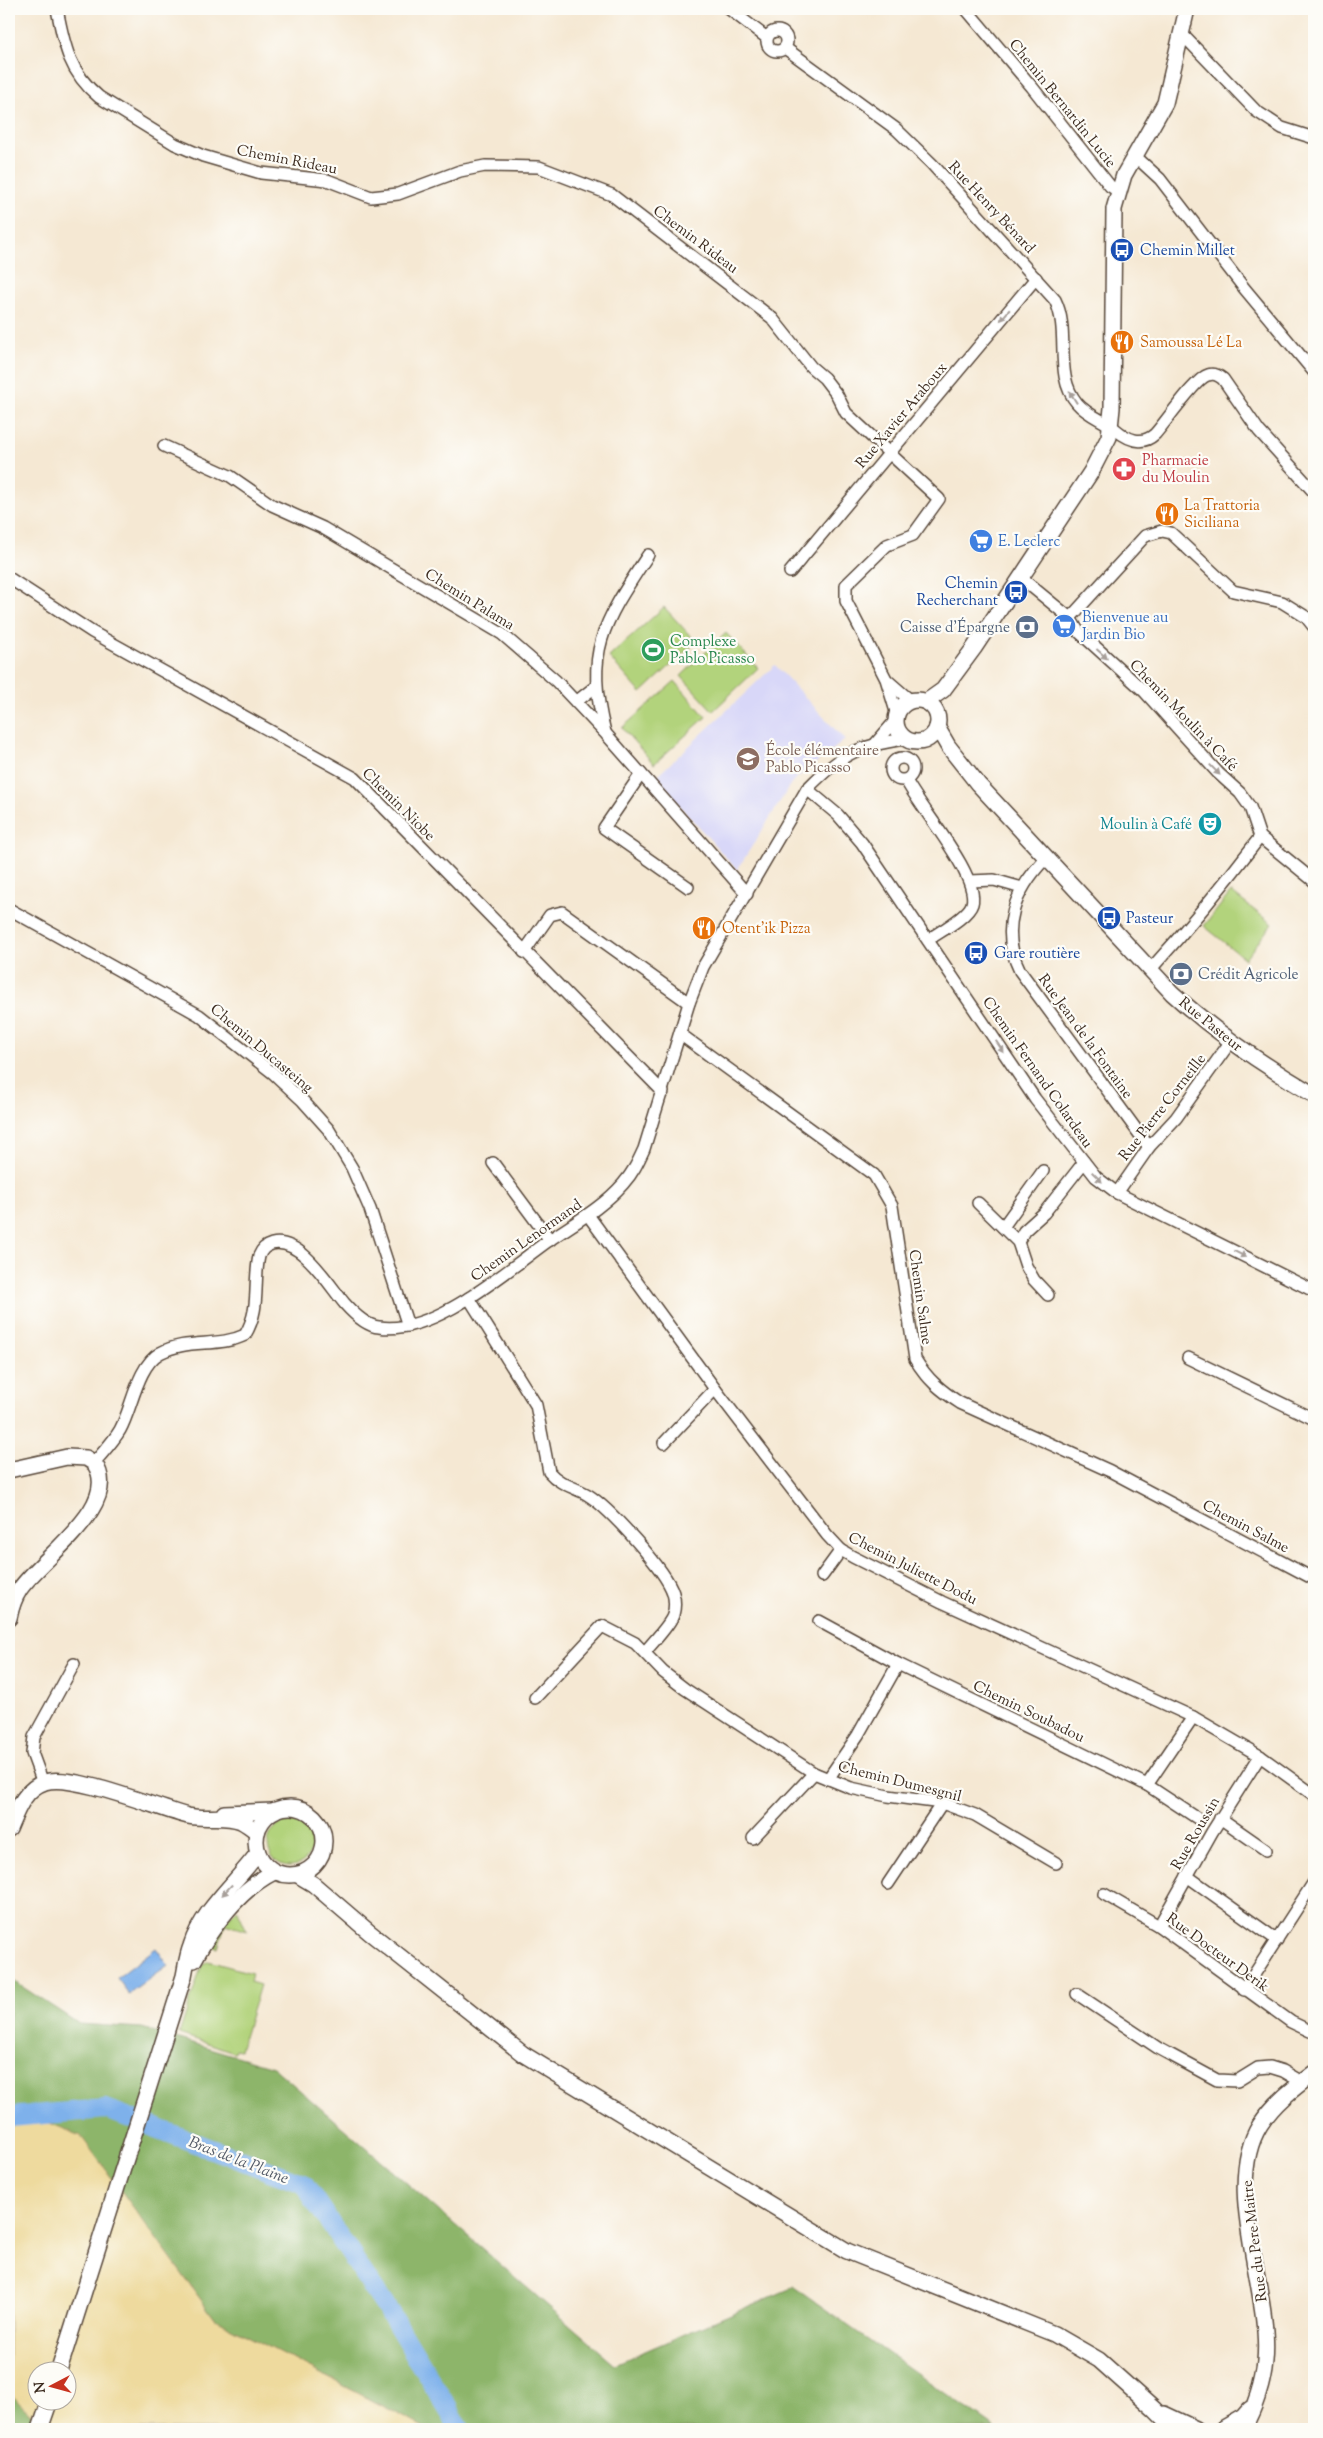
<svg xmlns="http://www.w3.org/2000/svg" width="1323" height="2438" font-family="'Sorts Mill Goudy',serif">
  <style>
    .built { fill: #d8d7f8 }
    .green { fill: #b2d37b; stroke: #767e4c }
    .forest { fill: #8db56b; stroke: #647044 }
    .sand { fill: #eeda9e; stroke: #94825e; fill-rule: evenodd }
    .water { fill: #7eb1eb; stroke: #5c6e84 }
    .lines { fill: none; stroke-linecap: round; stroke-linejoin: round }
    .river { stroke: #7eb1eb; stroke-width: 20 }
    .minor-casing { stroke: #574639; stroke-width: 14 }
    .secondary-casing { stroke: #574639; stroke-width: 18 }
    .minor { stroke: #fff; stroke-width: 11 }
    .secondary { stroke: #fff; stroke-width: 15 }
    .oneway { fill: #a79f9a }
    .labels { text-anchor: middle; stroke-width: 4.5; stroke-linejoin: round; paint-order: stroke }
    .street-label { font-size: 15px; fill: #3b2a1e; stroke: #fdfcf7 }
    .transit-label { font-size: 15px; fill: #164399; stroke: #fdfcf7; text-anchor: start }
    .food-label { font-size: 15px; fill: #c56008; stroke: #fdfcf7; text-anchor: start }
    .health-label { font-size: 15px; fill: #be3a42; stroke: #fdfcf7; text-anchor: start }
    .shop-label { font-size: 15px; fill: #366cbe; stroke: #fdfcf7; text-anchor: start }
    .service-label { font-size: 15px; fill: #4e5e75; stroke: #fdfcf7; text-anchor: end }
    .leisure-label { font-size: 15px; fill: #27864d; stroke: #fdfcf7; text-anchor: start }
    .education-label { font-size: 15px; fill: #785e54; stroke: #fdfcf7; text-anchor: start }
    .culture-label { font-size: 15px; fill: #0d838f; stroke: #fdfcf7; text-anchor: end }
    .water-label { font-size: 16px; font-style: italic; fill: #525966; stroke: #fdfcf7 }
  </style>
  <rect width="100%" height="100%" fill="#fdfcf7"/>
  <filter id="ink" filterUnits="userSpaceOnUse"><feTurbulence type="fractalNoise" baseFrequency=".02" numOctaves="2"/><feDisplacementMap in="SourceGraphic" scale="10" xChannelSelector="R" yChannelSelector="G"/><feConvolveMatrix kernelMatrix="1 2 1 2 8 2 1 2 1" color-interpolation-filters="sRGB"/></filter>
  <filter id="wash" filterUnits="userSpaceOnUse"><feTurbulence type="fractalNoise" baseFrequency=".0096" numOctaves="4" result="noise"/><feDisplacementMap in="SourceGraphic" scale="20" xChannelSelector="R" yChannelSelector="G"/><feGaussianBlur stdDeviation="1.12" result="paint"/><feColorMatrix in="noise" values="0 0 0 0 0 0 0 0 0 0 0 0 0 0 0 0 0 1.4 0 .05"/><feComposite in="paint" operator="in"/></filter>
  <g filter="url(#wash)">
    <rect width="100%" height="100%" fill="#f5e8d3"/>
    <path class="built" d="M 775,665 L 845,740 L 793,781 L 737,870 L 655,778 Z"/>
    <g class="green">
      <path d="M 664,607 L 696,642 L 641,693 L 609,657 Z"/>
      <path d="M 726,633 L 758,668 L 713,711 L 681,676 Z"/>
      <path d="M 675,681 L 706,717 L 654,764 L 622,728 Z"/>
      <path d="M 1231,892 L 1272,924 L 1245,959 L 1204,926 Z"/>
      <circle cx="290" cy="1844" r="22"/>
      <path d="M 237,1909 L 247,1931 L 225,1924 L 218,1948 L 211,1946 L 225,1922 Z"/>
      <path d="M 208,1961 L 252,1973 L 250,1982 L 260,1985 L 240,2050 L 235,2049 L 234,2052 L 179,2034 L 202,1965 Z"/>
    </g>
    <g class="forest">
      <path d="M 9,1978 L 79,2024 L 142,2028 L 273,2067 L 615,2364 L 794,2287 L 996,2429 L 427,2429 L 215,2319 L 81,2137 L 9,2106 Z"/>
      <path d="M 9,2393 L 46,2429 L 9,2429 Z"/>
    </g>
    <path class="sand" d="M 9,2106 L 81,2136 L 215,2319 L 427,2429 L 46,2429 L 9,2393 ZM 38,2370 L 68,2370 L 68,2400 L 38,2400 Z"/>
    <path class="water" d="M 156,1948 L 168,1965 L 129,1994 L 117,1978 Z"/>
    <g class="lines">
      <path class="river" d="M 9,2117 L 106,2109 L 304,2184 L 397,2324 L 460,2429"/>
    </g>
  </g>
  <g filter="url(#ink)">
    <g class="lines">
      <g class="minor-casing">
        <g id="minor">
          <path d="M 57,9 C 64,45 69,72 99,97 L 175,144 L 203,156 L 261,173 L 327,180 L 371,197 L 398,194 L 460,171 L 485,166 L 539,167 L 612,195 L 772,318 L 811,367 L 824,378 L 837,395 L 846,413 L 939,499 L 913,535 L 887,545 L 846,585 L 846,601 L 886,679 L 897,715"/>
          <path d="M 729,9 L 767,38"/>
          <path d="M 966,9 L 1032,87 L 1110,186 L 1118,191"/>
          <circle cx="777" cy="41" r="10"/>
          <path d="M 1181,33 L 1256,111 L 1282,128 L 1314,138"/>
          <path d="M 785,48 L 896,129 L 932,164 L 1055,300 C 1071,332 1053,375 1077,403 C 1087,415 1103,420 1115,429 C 1128,440 1142,446 1155,434 C 1165,423 1196,378 1208,375 C 1214,373 1218,375 1223,379 L 1259,431 L 1314,492"/>
          <path d="M 1135,156 L 1160,179 L 1244,288 L 1314,372"/>
          <path d="M 164,446 L 230,476 L 272,505 L 323,528 L 502,634 L 556,681 L 606,734 L 747,894"/>
          <path d="M 790,572 L 1036,278"/>
          <path d="M 1020,577 L 1070,618 L 1078,631 L 1145,692 L 1218,773 L 1240,793 L 1250,807 L 1260,837 L 1314,881"/>
          <path d="M 9,578 L 92,632 L 355,778 L 663,1092"/>
          <path d="M 1070,618 L 1145,536 L 1162,531 L 1171,533 L 1233,591 L 1282,602 L 1306,617 L 1314,627"/>
          <path d="M 888,681 L 911,701"/>
          <path d="M 576,702 L 595,687"/>
          <path d="M 605,732 C 584,650 604,622 648,555"/>
          <path d="M 876,743 L 895,721"/>
          <circle cx="902" cy="769" r="11"/>
          <path d="M 641,774 L 604,828 L 688,887"/>
          <path d="M 906,780 C 919,807 980,876 972,904 C 968,917 939,932 928,940"/>
          <path d="M 807,789 L 838,815 L 862,843 L 1035,1099 L 1096,1177 L 1117,1193 L 1314,1291"/>
          <path d="M 1045,859 C 1015,890 999,929 1020,971 L 1149,1147"/>
          <path d="M 970,881 L 994,880 L 1022,888"/>
          <path d="M 9,909 L 199,1015 L 273,1073 L 303,1101 L 329,1130 L 352,1168 L 370,1209 L 408,1326"/>
          <path d="M 524,952 L 550,915 L 562,912 L 689,1003"/>
          <path d="M 1150,970 C 1189,927 1225,883 1260,837"/>
          <path d="M 680,1034 L 874,1175 L 892,1206 L 915,1359 C 927,1379 940,1390 960,1403 L 1110,1471 L 1314,1579"/>
          <path d="M 493,1163 L 550,1240"/>
          <path d="M 1117,1193 L 1149,1147 L 1176,1118 L 1231,1041"/>
          <path d="M 978,1203 L 1018,1242 L 1026,1266 L 1034,1280 L 1048,1295"/>
          <path d="M 588,1215 L 715,1389 L 827,1535 L 841,1550 L 853,1557 L 942,1602 L 1193,1717 L 1260,1756 L 1314,1795"/>
          <path d="M 1003,1227 L 1043,1171"/>
          <path d="M 1018,1242 L 1024,1231 L 1044,1213 L 1084,1162"/>
          <path d="M 469,1298 L 536,1405 L 549,1472 C 560,1485 575,1487 588,1495 C 609,1508 666,1570 673,1593 C 675,1600 675,1608 673,1615 C 670,1625 652,1643 645,1652"/>
          <path d="M 1188,1358 L 1314,1419"/>
          <path d="M 664,1443 L 715,1389"/>
          <path d="M 94,1463 C 103,1452 113,1442 120,1430 C 132,1409 137,1366 160,1353 C 187,1338 218,1348 245,1335 C 261,1308 253,1285 259,1256 C 262,1249 265,1246 272,1244 C 301,1237 329,1285 345,1304 C 353,1313 366,1326 379,1327 C 433,1336 506,1271 548,1241 C 574,1223 602,1208 623,1184 C 633,1173 638,1162 644,1149 L 689,1003 L 703,967 L 807,789 C 841,754 857,746 905,739"/>
          <path d="M 822,1576 L 841,1550"/>
          <path d="M 819,1621 L 898,1664 L 1147,1785 L 1197,1818"/>
          <path d="M 535,1698 L 602,1626 L 635,1643 L 663,1672 L 685,1689 L 814,1773 L 851,1788 L 888,1796 L 942,1803 L 975,1815 L 1056,1863"/>
          <path d="M 828,1779 L 858,1735 L 898,1664"/>
          <path d="M 43,1783 L 32,1753 L 34,1737 L 74,1664"/>
          <path d="M 1147,1785 L 1193,1717"/>
          <path d="M 1220,1818 L 1266,1850"/>
          <path d="M 753,1838 L 814,1773"/>
          <path d="M 1187,1876 L 1277,1940"/>
          <path d="M 888,1884 L 942,1803"/>
          <path d="M 1104,1894 L 1159,1926 L 1291,2022 L 1310,2031 L 1314,2030"/>
          <path d="M 1159,1926 L 1212,1832 L 1260,1756"/>
          <path d="M 1244,1990 L 1314,1882"/>
          <path d="M 1077,1994 L 1158,2048 L 1217,2080 L 1237,2081 L 1258,2068 L 1270,2067 L 1283,2071 L 1302,2082"/>
        </g>
      </g>
      <g class="secondary-casing">
        <g id="secondary">
          <circle cx="917" cy="721" r="21"/>
          <path d="M 926,702 L 943,690 L 974,648 L 1091,472 L 1109,437 L 1112,408 L 1114,209 L 1124,175 L 1165,103 L 1187,9"/>
          <path d="M 937,727 L 948,746 L 978,784 L 1172,993 C 1216,1033 1263,1065 1314,1095"/>
          <path d="M 9,1470 L 67,1457 L 86,1458 L 94,1463 C 124,1504 41,1558 20,1589 C 14,1598 11,1608 9,1618"/>
          <circle cx="290" cy="1841" r="34"/>
          <path d="M 224,1813 L 273,1811"/>
          <path d="M 9,1829 C 17,1810 24,1789 45,1782 C 72,1773 157,1808 188,1816 C 206,1820 225,1814 241,1821 C 247,1824 252,1828 257,1832"/>
          <path d="M 298,1875 L 313,1884 L 369,1932 L 523,2054 L 847,2251 L 1054,2334 L 1099,2360 L 1154,2409 L 1174,2429"/>
          <path d="M 194,1960 C 212,1926 240,1889 274,1872"/>
          <path d="M 59,2370 L 184,1976 C 186,1966 187,1956 191,1946 C 202,1910 236,1883 258,1853"/>
          <path d="M 1164,2414 L 1196,2429"/>
          <path d="M 40,2429 L 50,2400"/>
          <path d="M 1222,2429 L 1243,2417 L 1250,2409"/>
          <path d="M 1243,2429 C 1254,2409 1263,2384 1265,2361 C 1272,2291 1221,2188 1260,2125 C 1274,2103 1294,2088 1314,2073"/>
        </g>
      </g>
      <use href="#minor" class="minor"/>
      <use href="#secondary" class="secondary"/>
    </g>
    <defs><path id="oneway-solid" d="M-6-.8H1V-3.2L6.5 0L1 3.2V.8H-6Z" transform="scale(1.25)"/></defs>
    <g class="oneway">
      <use href="#oneway-solid" transform="translate(1005 315) rotate(130)"/>
      <use href="#oneway-solid" transform="translate(1073 397) rotate(-122)"/>
      <use href="#oneway-solid" transform="translate(1102 654) rotate(42)"/>
      <use href="#oneway-solid" transform="translate(1215 770) rotate(46)"/>
      <use href="#oneway-solid" transform="translate(1000 1047) rotate(56)"/>
      <use href="#oneway-solid" transform="translate(1097 1177) rotate(45)"/>
      <use href="#oneway-solid" transform="translate(1240 1254) rotate(27)"/>
      <use href="#oneway-solid" transform="translate(227 1890) rotate(133)"/>
    </g>
  </g>
  <defs>
    <g id="bus-disc" transform="scale(1.25)"><circle r="9.5" fill="#1a4fb4" stroke="#fdfcf7"/><path d="M-5-6H5V4H4V6H2V4H-2V6H-4V4H-5ZM-3.5-4V0h7V-4ZM-3.5 1.2v1.5H-2V1.2ZM2 1.2v1.5H3.5V1.2Z" fill="#fff"/></g>
    <g id="restaurant-disc" transform="scale(1.25)"><circle r="9.5" fill="#e8710a" stroke="#fdfcf7"/><path d="M-5-6h1v4h1v-4h1v4h1v-4h1v5L-1.5 .5V6h-2V.5L-5-1ZM5-6V6H3V1.5H1.5Q1.5-4 5-6Z" fill="#fff"/></g>
    <g id="pharmacy-disc" transform="scale(1.25)"><circle r="9.5" fill="#e0444e" stroke="#fdfcf7"/><path d="M-2-6h4v4h4v4h-4v4h-4v-4h-4v-4h4Z" fill="#fff"/></g>
    <g id="supermarket-disc" transform="scale(1.25)"><circle r="9.5" fill="#3f7fe0" stroke="#fdfcf7"/><path d="M-6-5.5h2.5l.6 2H6L4.5 2H-2.5L-4.4-4H-6ZM-1.5 3.2a1.3 1.3 0 1 0 .1 0ZM3 3.2a1.3 1.3 0 1 0 .1 0Z" fill="#fff"/></g>
    <g id="bank-disc" transform="scale(1.25)"><circle r="9.5" fill="#5c6f8a" stroke="#fdfcf7"/><path d="M-6-4H6V4H-6ZM0-2.3a2.3 2.3 0 1 0 0 4.6a2.3 2.3 0 1 0 0-4.6Z" fill="#fff"/></g>
    <g id="stadium-disc" transform="scale(1.25)"><circle r="9.5" fill="#2e9e5b" stroke="#fdfcf7"/><path d="M0-5a6.5 5 0 1 0 0 10a6.5 5 0 1 0 0-10ZM-3.5-1.8h7v3.6h-7Z" fill="#fff"/></g>
    <g id="school-disc" transform="scale(1.25)"><circle r="9.5" fill="#8d6e63" stroke="#fdfcf7"/><path d="M0-5L7-2L0 1L-7-2ZM-4 1L0 2.5L4 1V4Q0 6-4 4Z" fill="#fff"/></g>
    <g id="theatre-disc" transform="scale(1.25)"><circle r="9.5" fill="#0f9aa8" stroke="#fdfcf7"/><path d="M-5-5.5Q0-4 5-5.5V0Q5 5 0 6Q-5 5-5 0ZM-3.3-2.5H-1v1.5H-3.3ZM1-2.5H3.3v1.5H1ZM-2.8 1Q0 5.5 2.8 1Z" fill="#fff"/></g>
  </defs>
  <g fill-rule="evenodd">
    <use href="#bus-disc" x="1122" y="250"/>
    <use href="#restaurant-disc" x="1122" y="342"/>
    <use href="#pharmacy-disc" x="1124" y="469"/>
    <use href="#restaurant-disc" x="1167" y="514"/>
    <use href="#supermarket-disc" x="981" y="541"/>
    <use href="#bus-disc" x="1016" y="592"/>
    <use href="#supermarket-disc" x="1064" y="626"/>
    <use href="#bank-disc" x="1027" y="627"/>
    <use href="#stadium-disc" x="653" y="650"/>
    <use href="#school-disc" x="748" y="759"/>
    <use href="#theatre-disc" x="1210" y="824"/>
    <use href="#bus-disc" x="1109" y="918"/>
    <use href="#restaurant-disc" x="704" y="928"/>
    <use href="#bus-disc" x="976" y="953"/>
    <use href="#bank-disc" x="1181" y="974"/>
  </g>
  <g class="labels">
    <g class="street-label">
      <text transform="translate(1063 103) rotate(51)" y="5">Chemin Bernardin Lucie</text>
      <text transform="translate(287 159) rotate(11)" y="5">Chemin Rideau</text>
      <text transform="translate(992 207) rotate(47)" y="5">Rue Henry Bénard</text>
      <text transform="translate(696 239) rotate(37)" y="5">Chemin Rideau</text>
      <text transform="translate(901 415) rotate(-50)" y="5">Rue Xavier Araboux</text>
      <text transform="translate(470 599) rotate(32)" y="5">Chemin Palama</text>
      <text transform="translate(1184 715) rotate(46)" y="5">Chemin Moulin à Café</text>
      <text transform="translate(399 804) rotate(45)" y="5">Chemin Niobe</text>
      <text transform="translate(1211 1024) rotate(39)" y="5">Rue Pasteur</text>
      <text transform="translate(1086 1036) rotate(54)" y="5">Rue Jean de la Fontaine</text>
      <text transform="translate(262 1048) rotate(40)" y="5">Chemin Ducasteing</text>
      <text transform="translate(1038 1072) rotate(55)" y="5">Chemin Fernand Colardeau</text>
      <text transform="translate(1162 1107) rotate(-52)" y="5">Rue Pierre Corneille</text>
      <text transform="translate(526 1240) rotate(-35)" y="5">Chemin Lenormand</text>
      <text transform="translate(921 1297) rotate(82)" y="5">Chemin Salme</text>
      <text transform="translate(1246 1526) rotate(28)" y="5">Chemin Salme</text>
      <text transform="translate(913 1568) rotate(27)" y="5">Chemin Juliette Dodu</text>
      <text transform="translate(1029 1711) rotate(26)" y="5">Chemin Soubadou</text>
      <text transform="translate(900 1781) rotate(14)" y="5">Chemin Dumesgnil</text>
      <text transform="translate(1195 1833) rotate(-60)" y="5">Rue Roussin</text>
      <text transform="translate(1218 1952) rotate(36)" y="5">Rue Docteur Derik</text>
      <text transform="translate(1254 2241) rotate(-97)" y="5">Rue du Pere Maitre</text>
    </g>
    <g class="transit-label">
      <text x="1140" y="255">Chemin Millet</text>
      <text x="998" y="588" text-anchor="end">Chemin<tspan x="998" dy="17">Recherchant</tspan></text>
      <text x="1126" y="923">Pasteur</text>
      <text x="994" y="958">Gare routière</text>
    </g>
    <g class="food-label">
      <text x="1140" y="347">Samoussa Lé La</text>
      <text x="1184" y="510">La Trattoria<tspan x="1184" dy="17">Siciliana</tspan></text>
      <text x="722" y="933">Otent'ik Pizza</text>
    </g>
    <g class="health-label">
      <text x="1142" y="465">Pharmacie<tspan x="1142" dy="17">du Moulin</tspan></text>
    </g>
    <g class="shop-label">
      <text x="998" y="546">E. Leclerc</text>
      <text x="1082" y="622">Bienvenue au<tspan x="1082" dy="17">Jardin Bio</tspan></text>
    </g>
    <g class="service-label">
      <text x="1010" y="632">Caisse d'Épargne</text>
      <text x="1198" y="979" text-anchor="start">Crédit Agricole</text>
    </g>
    <g class="leisure-label">
      <text x="670" y="646">Complexe<tspan x="670" dy="17">Pablo Picasso</tspan></text>
    </g>
    <g class="education-label">
      <text x="766" y="755">École élémentaire<tspan x="766" dy="17">Pablo Picasso</tspan></text>
    </g>
    <g class="culture-label">
      <text x="1192" y="829">Moulin à Café</text>
    </g>
    <g class="water-label">
      <text transform="translate(239 2159) rotate(21)" y="6">Bras de la Plaine</text>
    </g>
  </g>
  <rect width="1323" height="2438" fill="none" stroke="#fdfcf7" stroke-width="30"/>
  <g transform="translate(52 2386) rotate(264)"><circle r="24" fill="#fdfcf7" stroke="#afa8a0"/>
  <path d="M0-4L9 19L0 12L-9 19Z" fill="#c8321e"/>
  <text y="-8" font-size="14" font-weight="bold" text-anchor="middle" fill="#3b2a1e">N</text>
  </g>
</svg>
